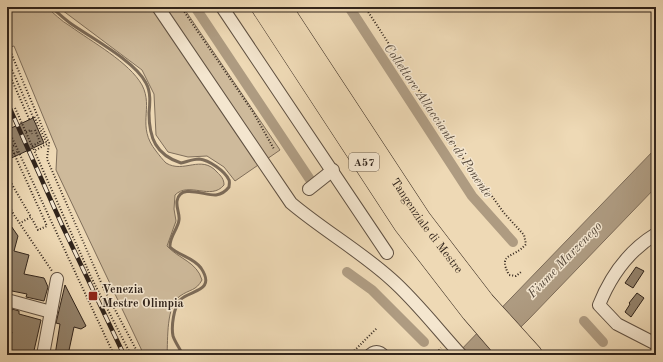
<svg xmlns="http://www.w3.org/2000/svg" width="663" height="362" font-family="'Old Standard TT',serif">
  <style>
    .green { fill: #ceba9b; stroke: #806f5b }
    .water { fill: #ae9b81; stroke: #7c6b58 }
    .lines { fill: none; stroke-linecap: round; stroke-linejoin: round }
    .stream { stroke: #7c6b58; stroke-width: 3 }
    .canal { stroke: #ae9b81; stroke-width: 10 }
    .building { fill: #93826b; stroke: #31241b }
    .lane-casing { stroke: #605142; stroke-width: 8 }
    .street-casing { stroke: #605142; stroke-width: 14 }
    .highway-casing { stroke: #31241b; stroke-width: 22 }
    .path { stroke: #31241b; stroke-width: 2; stroke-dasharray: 1 2; stroke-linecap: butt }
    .lane { stroke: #f4e6cf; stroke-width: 6 }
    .street { stroke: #f4e6cf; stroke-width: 12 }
    .highway { stroke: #eed9b5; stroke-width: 21 }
    .rail-casing { stroke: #31241b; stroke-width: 4.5 }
    .rail { stroke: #f4e6cf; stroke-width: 3; stroke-dasharray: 9; stroke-linecap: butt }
    .poi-dot { fill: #8f2418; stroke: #f4e6cf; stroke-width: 1.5 }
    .labels { text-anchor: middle; stroke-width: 3; stroke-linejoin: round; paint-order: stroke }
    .shield { fill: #f4e6cf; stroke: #6c5e51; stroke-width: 1 }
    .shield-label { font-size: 11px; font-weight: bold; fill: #31241b }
    .street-label { font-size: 12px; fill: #31241b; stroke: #f4e6cf }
    .poi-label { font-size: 12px; font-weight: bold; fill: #31241b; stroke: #f4e6cf; text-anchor: start }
    .water-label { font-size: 13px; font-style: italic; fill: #56483a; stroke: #f4e6cf }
  </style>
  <rect width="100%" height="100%" fill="#eed9b5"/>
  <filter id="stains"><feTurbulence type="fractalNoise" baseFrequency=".005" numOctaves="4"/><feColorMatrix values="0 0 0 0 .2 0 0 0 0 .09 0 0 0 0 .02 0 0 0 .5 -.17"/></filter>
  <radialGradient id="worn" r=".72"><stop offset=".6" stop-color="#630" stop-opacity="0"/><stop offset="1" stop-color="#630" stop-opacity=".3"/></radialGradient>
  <g class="green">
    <path d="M 7,7 L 46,7 C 54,13 61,21 70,26 C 92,42 129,62 142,85 C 154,108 136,126 156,151 C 159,155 163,160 166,163 C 184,174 201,154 217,172 C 221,176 224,179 224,185 C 211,201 189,181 175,195 L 174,209 L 176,221 L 167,246 C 179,259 197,262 202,280 C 196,291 190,289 180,296 C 166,306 168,339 167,355 L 144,355 L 56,170 L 57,150 L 14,46 L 7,48 Z"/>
    <path d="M 58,7 L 183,7 L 280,150 L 235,181 L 224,167 L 207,156 L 188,157 L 168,152 L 156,135 L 154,94 L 142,70 Z"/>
  </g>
  <path class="water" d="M 656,148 L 656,187 L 528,320 L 492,355 L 456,355 Z"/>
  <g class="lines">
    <path class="stream" d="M 51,7 C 57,12 63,18 70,23 C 91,38 135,61 146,83 C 151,92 150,103 149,113 C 149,138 156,155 181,163 C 186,162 193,159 199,159 C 209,160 225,171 229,180 C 230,182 229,185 229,187 C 226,191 222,194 216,195 C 205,196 180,183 177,201 C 176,208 180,214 179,220 C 178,229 169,237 170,247 C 179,256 193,257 201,268 C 217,292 189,290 180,300 C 174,307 171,326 173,336 C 175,342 180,349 183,355"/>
    <g class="canal">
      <path d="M 195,7 L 311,181"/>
      <path d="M 349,7 L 472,196 L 513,242"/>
      <path d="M 347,272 L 372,290 L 424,342"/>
      <path d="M 584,321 L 603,342"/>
    </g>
  </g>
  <g class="building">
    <path d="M 33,118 L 44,143 L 7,160 L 7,130 Z"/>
    <path d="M 7,220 L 18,236 L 14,251 L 29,255 L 24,274 L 44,278 L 45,280 L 48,287 L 44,301 L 26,297 L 27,294 L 7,290 L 10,278 L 7,278 L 7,255 L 9,238 L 7,238 Z"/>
    <path d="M 636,267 L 644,271 L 633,288 L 625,283 Z"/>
    <path d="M 65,285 L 86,326 L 81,329 L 74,327 L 68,355 L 55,355 L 60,324 L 56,323 Z"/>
    <path d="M 637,293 L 644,298 L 631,317 L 625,312 L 630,304 L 629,303 Z"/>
    <path d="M 12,309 L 19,311 L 19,314 L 41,320 L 33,355 L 26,355 L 7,350 L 12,332 L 8,331 Z"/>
  </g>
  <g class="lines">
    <g class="lane-casing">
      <path id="lane" d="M 366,355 C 373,347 380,347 387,355"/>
    </g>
    <g class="street-casing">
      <g id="street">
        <path d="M 158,7 L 291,203 C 323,230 360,251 391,279 C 416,301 438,330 461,355"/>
        <path d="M 222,7 L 387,253"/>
        <path d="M 309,189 L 333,170"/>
        <path d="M 656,234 C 628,251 611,275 599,305 L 617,324 L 656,344"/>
        <path d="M 7,300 L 51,312"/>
        <path d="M 43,355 L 57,279"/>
      </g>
    </g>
    <g class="highway-casing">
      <g id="highway">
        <path d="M 262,7 L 404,224 L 472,312 L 509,355"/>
        <path id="s1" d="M 281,7 L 421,220 L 484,302 L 532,355"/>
      </g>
    </g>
    <g class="path">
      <path d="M 181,7 L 253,112 L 274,149"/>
      <path d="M 365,7 L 470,169 L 484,185 L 504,213 L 524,235 L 526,244 C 514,259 497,252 509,275 L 516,276 L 521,272"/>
      <path d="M 7,50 L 11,53 L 49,143 L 47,159 L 103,287 L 139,355"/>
      <path d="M 7,59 L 33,117 L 34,116 L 47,144 L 34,151"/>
      <path d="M 7,69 L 30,121"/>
      <path d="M 15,108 L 92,279 L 131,355"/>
      <path d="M 7,127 L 114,355"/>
      <path d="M 26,132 L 31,130 L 32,134"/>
      <path d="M 9,144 L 11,147 L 15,145"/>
      <path d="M 32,146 L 40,142 L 35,130"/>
      <path d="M 7,148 L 7,149 L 11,147 L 47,226 L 38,230 L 31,217"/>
      <path d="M 8,152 L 10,156 L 19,151"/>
      <path d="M 7,176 L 31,217 L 20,223"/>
      <path d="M 7,202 L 14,215 L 52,271"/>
      <path d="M 350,355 L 377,328"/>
      <path d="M 435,355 L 441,348"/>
    </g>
    <use href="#lane" class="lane"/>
    <use href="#street" class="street"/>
    <use href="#highway" class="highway"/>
    <g class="rail-casing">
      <path id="rail" d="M 7,102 L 62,225 L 124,355"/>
    </g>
    <use href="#rail" class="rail"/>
  </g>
  <rect class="poi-dot" x="88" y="291" width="10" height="10" rx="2"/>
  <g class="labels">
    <rect class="shield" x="349" y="153" width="30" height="18" rx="3"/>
    <g class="shield-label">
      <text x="364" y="166">A57</text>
    </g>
    <g class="street-label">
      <text dy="4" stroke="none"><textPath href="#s1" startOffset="263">Tangenziale di Mestre</textPath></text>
    </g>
    <g class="poi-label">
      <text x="102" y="293">Venezia<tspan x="102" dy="14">Mestre Olimpia</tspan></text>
    </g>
    <g class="water-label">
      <text transform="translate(439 120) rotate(56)" y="5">Collettore Allacciante di Ponente</text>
      <text transform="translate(564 259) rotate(-46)" y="5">Fiume Marzenego</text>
    </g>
  </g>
  <rect width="663" height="362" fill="none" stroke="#eed9b5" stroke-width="24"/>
  <rect x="8" y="8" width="647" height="346" fill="none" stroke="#31241b" stroke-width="2"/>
  <rect x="12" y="12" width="639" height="338" fill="none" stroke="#31241b"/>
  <rect width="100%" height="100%" filter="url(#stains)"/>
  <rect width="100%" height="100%" fill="url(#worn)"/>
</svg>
